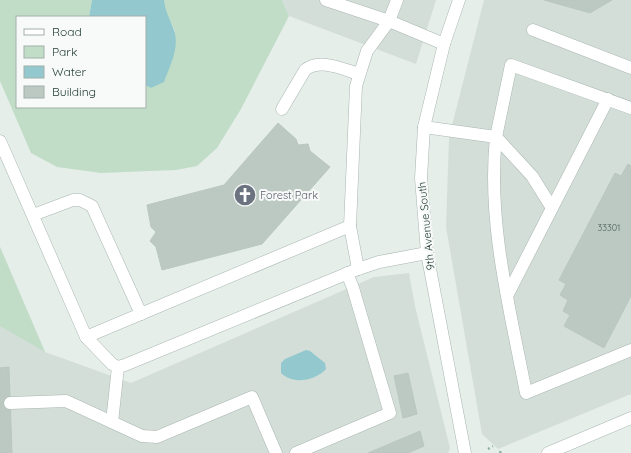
<svg xmlns="http://www.w3.org/2000/svg" width="631" height="453" font-family="Quicksand,sans-serif">
  <style>
    .built { fill: #d4ded9 }
    .green { fill: #c1ddc7 }
    .water { fill: #93c9ce }
    .building { fill: #bcc9c3; stroke: #b9c7c1 }
    .lines { fill: none; stroke-linecap: round; stroke-linejoin: round }
    .minor-casing { stroke: #a9b6b1; stroke-width: 13 }
    .path { stroke: #89afa1; stroke-width: 2.5; stroke-dasharray: 2 3; stroke-linecap: butt }
    .minor { stroke: #fff; stroke-width: 12 }
    .labels { text-anchor: middle; stroke-width: 4; stroke-linejoin: round; paint-order: stroke }
    .number-label { font-size: 9px; fill: #4c625a }
    .worship-label { font-size: 11px; fill: #5b616d; stroke: #f7faf8; text-anchor: start }
    .street-label { font-size: 11px; fill: #263f37; stroke: #f7faf8 }
  </style>
  <rect width="100%" height="100%" fill="#e6eeea"/>
  <g class="built">
    <path d="M 282,0 L 436,0 L 416,64 L 289,16 Z"/>
    <path d="M 484,0 L 631,0 L 631,394 L 498,449 L 482,434 L 446,227 L 449,137 Z"/>
    <path d="M 0,247 L 45,352 L 131,383 L 374,277 L 409,273 L 415,306 L 450,448 L 448,453 L 0,453 Z"/>
  </g>
  <g class="green">
    <path d="M 0,0 L 92,0 L 89,17 L 17,17 L 17,107 L 145,107 L 145,85 L 151,88 L 175,31 L 164,8 L 164,0 L 282,0 L 289,16 L 241,109 L 217,148 L 197,166 L 176,170 L 101,173 L 57,167 L 31,153 L 0,81 Z"/>
    <path d="M 0,247 L 45,352 L 0,326 Z"/>
  </g>
  <g class="water">
    <path d="M 92,0 L 164,0 C 165,11 170,19 174,30 C 180,47 170,66 164,82 L 151,88 L 145,85 L 145,17 L 89,17 Z"/>
    <path d="M 306,350 L 310,351 L 325,363 L 326,369 C 315,381 293,385 281,373 L 281,363 L 285,359 Z"/>
  </g>
  <g class="building">
    <path d="M 544,0 L 612,0 L 590,13 Z"/>
    <path d="M 278,123 L 296,139 L 298,145 L 308,144 L 310,151 L 330,167 L 262,244 L 162,270 L 156,247 L 150,241 L 156,232 L 151,227 L 147,205 L 224,185 Z"/>
    <path d="M 628,164 L 631,166 L 631,296 L 604,348 L 564,326 L 570,315 L 563,311 L 568,300 L 560,295 L 566,284 L 559,280 L 615,173 L 621,176 Z"/>
    <path d="M 9,367 L 12,453 L 0,453 L 0,368 Z"/>
    <path d="M 408,373 L 417,414 L 403,418 L 394,376 Z"/>
    <path d="M 420,431 L 424,446 L 408,453 L 368,453 Z"/>
  </g>
  <g class="lines">
    <g class="minor-casing">
      <g id="minor">
        <path d="M 326,0 L 389,21 L 444,44"/>
        <path d="M 459,0 L 444,44 L 424,127 L 421,178 L 427,253 L 465,453"/>
        <path d="M 533,30 L 631,68"/>
        <path d="M 282,109 L 305,70 C 320,58 342,69 359,74"/>
        <path d="M 424,127 L 496,137 L 511,65 L 631,108"/>
        <path d="M 496,137 C 487,223 510,309 526,393 L 631,350"/>
        <path d="M 496,137 L 532,176 L 552,208"/>
        <path d="M 0,141 L 86,337 L 112,364 L 118,367 L 125,365 L 358,269 L 379,262 L 427,253"/>
        <path d="M 33,215 L 73,200 L 80,200 L 92,206 L 141,314"/>
        <path d="M 358,269 L 350,226 L 356,86 L 367,51 L 389,21 L 397,0"/>
        <path d="M 508,294 L 608,99"/>
        <path d="M 86,337 L 350,226"/>
        <path d="M 10,403 L 66,401 L 142,436 L 157,437 L 252,397 L 276,453"/>
        <path d="M 112,422 L 118,367"/>
        <path d="M 296,453 L 390,413 L 353,288 L 347,273"/>
        <path d="M 548,453 L 631,418"/>
      </g>
    </g>
    <g class="path">
      <path d="M 488,449 L 493,446"/>
      <path d="M 500,453 L 501,450"/>
    </g>
    <use href="#minor" class="minor"/>
  </g>
  <defs>
    <g id="church-disc" transform="scale(1.15)"><circle r="9.5" fill="#6b7280" stroke="#f7faf8"/><path d="M-1.2-6h2.4v3.5h3.3v2.4h-3.3V6h-2.4V-.1h-3.3v-2.4h3.3Z" fill="#fff"/></g>
  </defs>
  <g fill-rule="evenodd">
    <use href="#church-disc" x="245" y="195"/>
  </g>
  <g class="labels">
    <g class="number-label">
      <text x="609" y="231">33301</text>
    </g>
    <g class="worship-label">
      <text x="260" y="199">Forest Park</text>
    </g>
    <g class="street-label">
      <text transform="translate(426 226) rotate(-96)" y="4">9th Avenue South</text>
    </g>
  </g>
  <rect x="16" y="16" width="130" height="92" fill="#f7faf8" stroke="#a3afab"/>
  <rect x="24" y="29" width="20" height="6" fill="#ffffff" stroke="#a3afab"/>
  <text x="52" y="36" font-size="12" fill="#263f37">Road</text>
  <rect x="24" y="46" width="20" height="12" fill="#c1ddc7" stroke="#a3afab"/>
  <text x="52" y="56" font-size="12" fill="#263f37">Park</text>
  <rect x="24" y="66" width="20" height="12" fill="#93c9ce" stroke="#a3afab"/>
  <text x="52" y="76" font-size="12" fill="#263f37">Water</text>
  <rect x="24" y="86" width="20" height="12" fill="#bcc9c3" stroke="#a3afab"/>
  <text x="52" y="96" font-size="12" fill="#263f37">Building</text>
</svg>
